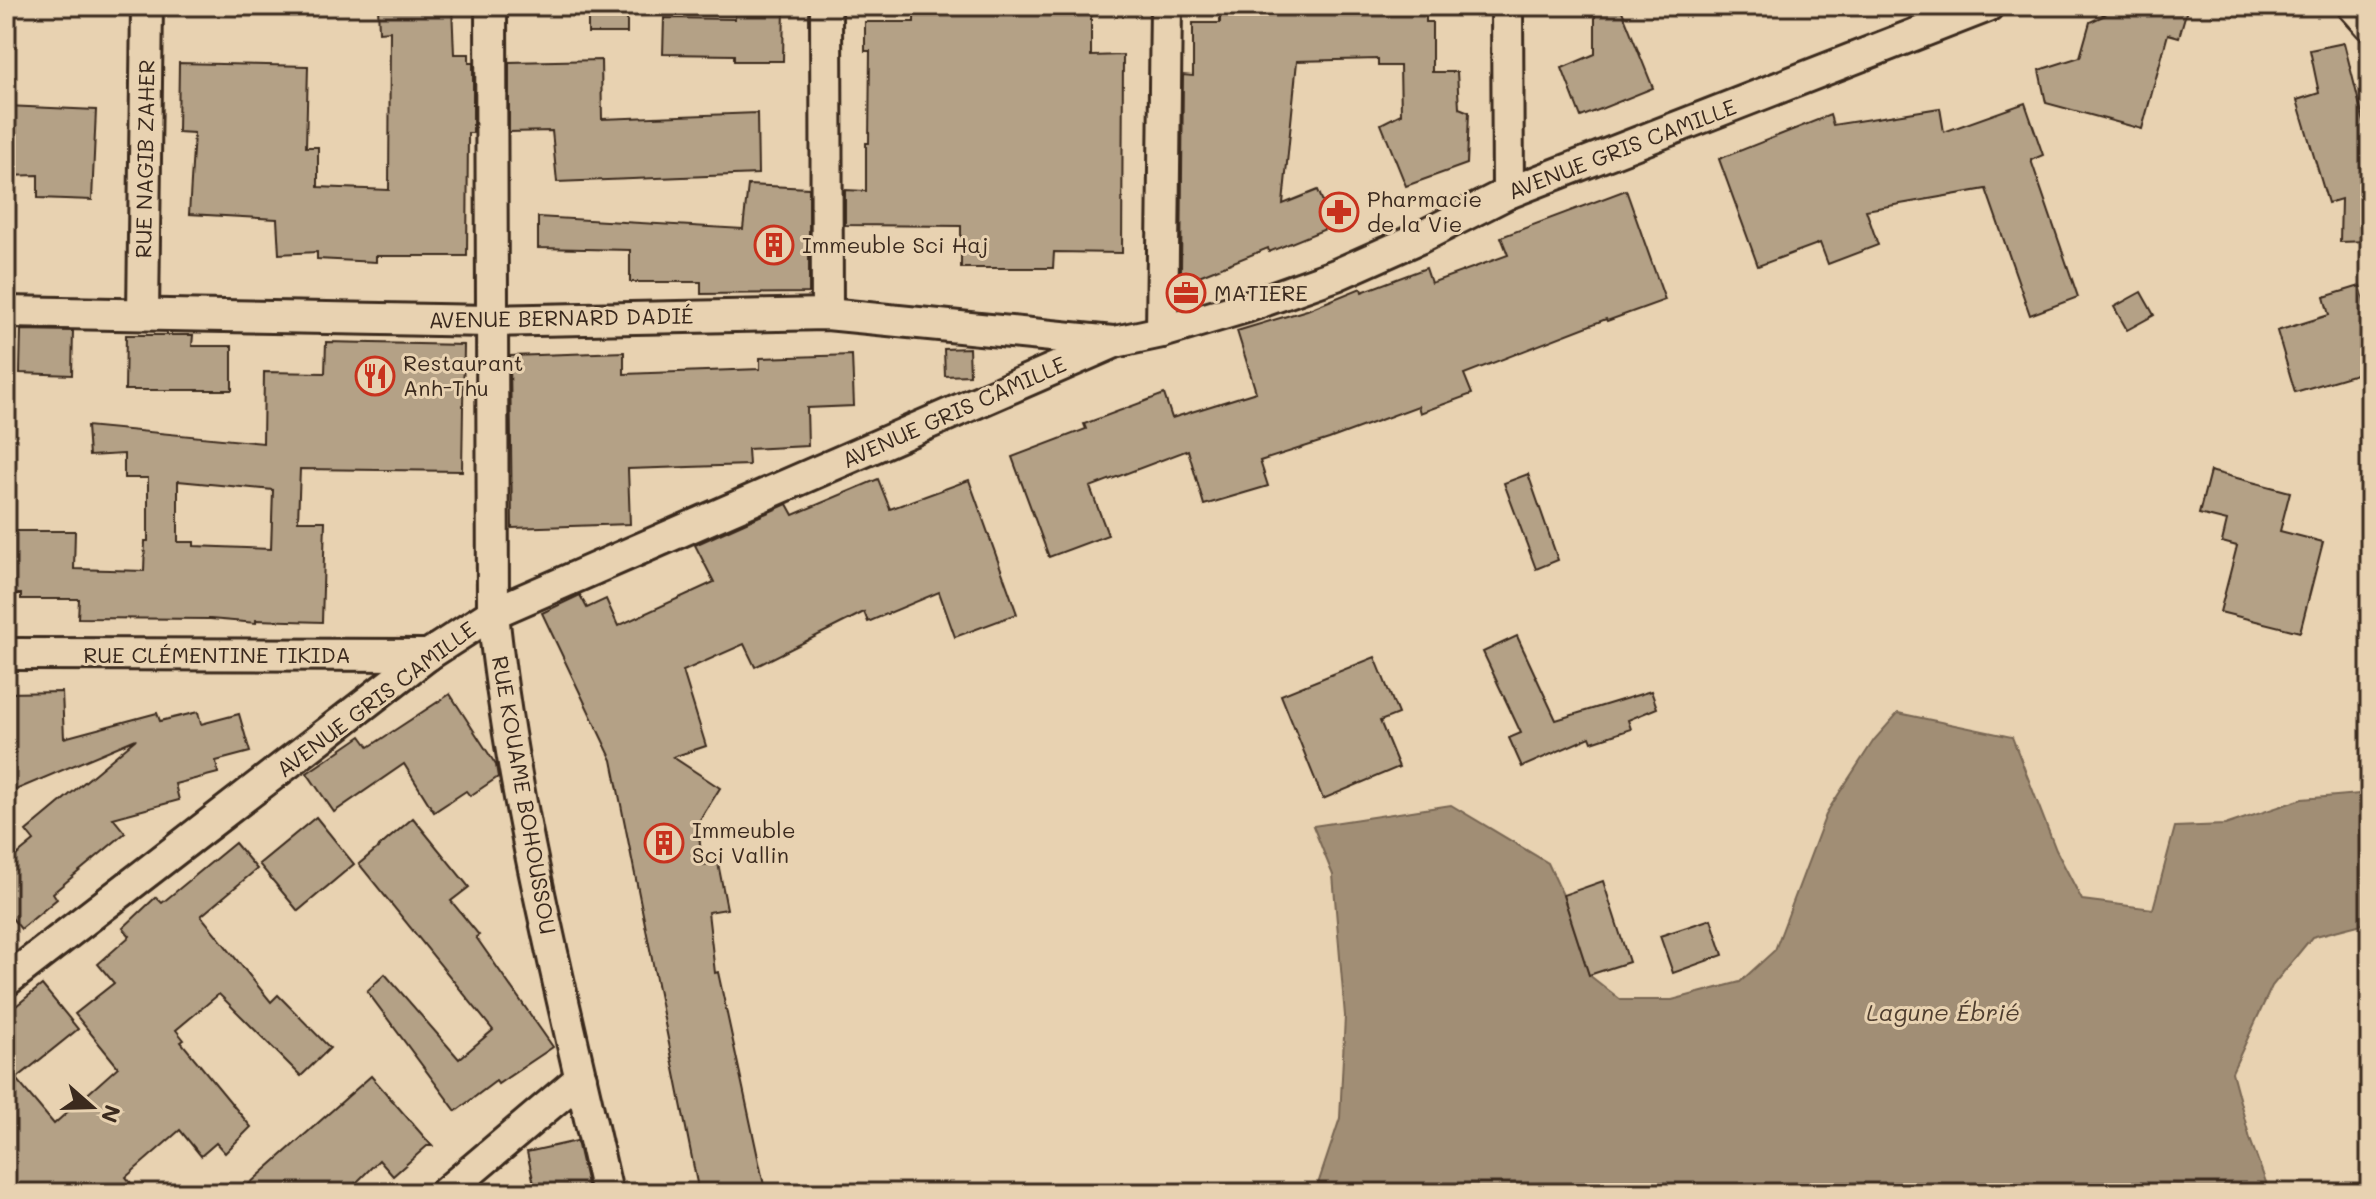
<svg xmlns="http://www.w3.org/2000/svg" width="2376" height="1199" font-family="Mali,sans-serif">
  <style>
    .water { fill: #a18e75; stroke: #786652; stroke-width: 2 }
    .building { fill: #b4a186; stroke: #3b2a1e; stroke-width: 2; fill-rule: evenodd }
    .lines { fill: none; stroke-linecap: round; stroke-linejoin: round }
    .street-casing { stroke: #3b2a1e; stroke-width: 36 }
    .street { stroke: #e8d2b1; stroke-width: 30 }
    .labels { text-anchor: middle; stroke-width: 6; stroke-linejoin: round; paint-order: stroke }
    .street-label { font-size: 22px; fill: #3b2a1e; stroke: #e8d2b1 }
    .poi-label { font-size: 22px; fill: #3b2a1e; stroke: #e8d2b1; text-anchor: start }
    .water-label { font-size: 24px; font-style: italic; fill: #4f3e2f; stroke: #e8d2b1 }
  </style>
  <rect width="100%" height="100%" fill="#e8d2b1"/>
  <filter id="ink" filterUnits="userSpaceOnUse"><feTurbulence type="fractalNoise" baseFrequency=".0125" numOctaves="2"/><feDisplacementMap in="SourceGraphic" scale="16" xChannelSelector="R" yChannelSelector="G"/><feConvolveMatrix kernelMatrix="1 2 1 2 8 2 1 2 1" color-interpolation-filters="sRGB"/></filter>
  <g filter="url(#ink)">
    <path class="water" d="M 1898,713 L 2012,737 L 2056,850 L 2082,900 L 2153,909 L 2175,827 L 2225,825 L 2302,799 L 2370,793 L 2370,922 L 2312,937 L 2272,986 L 2232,1072 L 2250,1139 L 2270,1193 L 1315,1193 L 1340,1118 L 1345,1016 L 1333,875 L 1313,826 L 1451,805 L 1548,863 L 1563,895 L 1589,975 L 1621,1000 L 1672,1000 L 1740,982 L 1775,950 L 1827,812 L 1874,740 Z"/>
    <g class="building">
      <path d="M 378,6 L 452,6 L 454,54 L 469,54 L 469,63 L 473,63 L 473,133 L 468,133 L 467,256 L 376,256 L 376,262 L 317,259 L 317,252 L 279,254 L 277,219 L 189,214 L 194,133 L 178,132 L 179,63 L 308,66 L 306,147 L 318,147 L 318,187 L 389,190 L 390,31 L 379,32 Z"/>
      <rect x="588" y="6" width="39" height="27"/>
      <path d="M 735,6 L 784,6 L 783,61 L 734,61 L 734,55 L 663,54 L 664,18 L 735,19 Z"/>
      <path d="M 919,6 L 1091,6 L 1091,56 L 1123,55 L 1122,253 L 1054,252 L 1053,268 L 961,268 L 961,226 L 845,225 L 845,190 L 866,191 L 866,143 L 869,143 L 870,51 L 865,51 L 865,22 L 914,22 L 914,14 L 919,14 Z"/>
      <path d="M 1220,6 L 1426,6 L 1426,22 L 1432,22 L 1432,72 L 1457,72 L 1459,108 L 1469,112 L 1467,164 L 1406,186 L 1381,124 L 1401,114 L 1400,66 L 1378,66 L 1378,59 L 1297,61 L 1283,204 L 1318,190 L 1333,226 L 1269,252 L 1268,248 L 1189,280 L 1181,271 L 1183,75 L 1193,76 L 1193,23 L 1220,23 Z"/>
      <path d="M 1595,6 L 1620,6 L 1653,88 L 1581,117 L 1562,68 L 1595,54 Z"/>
      <path d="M 2099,6 L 2188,6 L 2179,37 L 2168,34 L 2142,129 L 2046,103 L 2039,70 L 2080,57 L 2090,22 L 2105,15 L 2098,12 Z"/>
      <path d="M 2344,43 L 2370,146 L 2370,241 L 2340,242 L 2341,199 L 2328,203 L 2297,100 L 2319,93 L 2310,50 Z"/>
      <path d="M 601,60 L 602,119 L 757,113 L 758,174 L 557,182 L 552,131 L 509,132 L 509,62 Z"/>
      <path d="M 2025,103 L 2043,155 L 2031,160 L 2078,297 L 2030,315 L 1986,189 L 1866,210 L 1878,245 L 1828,264 L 1820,243 L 1758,266 L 1719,159 L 1830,115 L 1833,125 L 1940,108 L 1944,132 Z"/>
      <path d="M 6,106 L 96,110 L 92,200 L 38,198 L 38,175 L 6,176 Z"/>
      <path d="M 748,185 L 809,188 L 809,293 L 701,294 L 701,282 L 630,282 L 630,250 L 538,248 L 538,217 L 743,229 Z"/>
      <path d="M 1626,190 L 1665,300 L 1607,321 L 1606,319 L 1464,374 L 1472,394 L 1420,413 L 1418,406 L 1329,439 L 1260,461 L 1268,486 L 1204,505 L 1188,450 L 1090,487 L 1108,535 L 1049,557 L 1012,457 L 1086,429 L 1084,424 L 1164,394 L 1172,418 L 1256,392 L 1237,331 L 1307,310 L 1361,288 L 1362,292 L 1426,268 L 1431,283 L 1508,255 L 1501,237 Z"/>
      <path d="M 2360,286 L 2365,304 L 2370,303 L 2370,370 L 2295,392 L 2277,331 L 2329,315 L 2324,297 Z"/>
      <path d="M 2141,292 L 2154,315 L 2127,330 L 2114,307 Z"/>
      <path d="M 21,330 L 73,331 L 72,375 L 20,373 Z"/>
      <path d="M 126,335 L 193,335 L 192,346 L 232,346 L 232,390 L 125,390 Z"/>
      <path d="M 326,342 L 464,345 L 462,471 L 300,469 L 298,521 L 325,521 L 322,622 L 256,620 L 256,623 L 210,619 L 78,618 L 79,599 L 21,599 L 21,594 L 6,594 L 6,531 L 75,531 L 74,569 L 144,571 L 145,541 L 148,541 L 148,478 L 124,478 L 124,454 L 89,456 L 87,426 L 263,443 L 264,372 L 325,373 ZM 178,481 L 273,490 L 271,549 L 194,546 L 194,542 L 178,542 Z"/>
      <path d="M 969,348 L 970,375 L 945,376 L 944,349 Z"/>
      <path d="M 624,352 L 624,374 L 760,369 L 760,358 L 852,355 L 854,406 L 807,408 L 808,446 L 748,449 L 749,465 L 628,469 L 630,524 L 512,528 L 510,356 Z"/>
      <path d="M 2210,471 L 2290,492 L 2280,531 L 2323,542 L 2300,632 L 2220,612 L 2237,546 L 2222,542 L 2227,521 L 2199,514 Z"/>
      <path d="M 1528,474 L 1558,560 L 1536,569 L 1504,483 Z"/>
      <path d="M 878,479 L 890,509 L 969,480 L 1017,614 L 955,637 L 939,592 L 868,622 L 864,612 L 755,667 L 744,644 L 683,671 L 706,746 L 673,757 L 720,788 L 698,823 L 702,865 L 718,863 L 727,909 L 708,912 L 715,973 L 718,972 L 765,1190 L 750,1193 L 699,1193 L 612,760 L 542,613 L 580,595 L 587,608 L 606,599 L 618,626 L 714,582 L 695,545 L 787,504 L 793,515 Z"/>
      <path d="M 1517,636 L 1556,720 L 1651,691 L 1657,708 L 1628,720 L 1631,729 L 1592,742 L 1590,737 L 1522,767 L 1509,738 L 1521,733 L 1483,652 Z"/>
      <path d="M 1375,657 L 1398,714 L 1380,721 L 1399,767 L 1323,799 L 1281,695 Z"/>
      <path d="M 62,692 L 64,738 L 157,713 L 160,721 L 198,712 L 201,724 L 239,714 L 250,752 L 216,761 L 218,773 L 175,784 L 179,800 L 113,818 L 125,833 L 53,893 L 57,899 L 21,929 L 6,911 L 6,864 L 34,841 L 26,831 L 136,739 L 6,794 L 6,693 Z"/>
      <path d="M 450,694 L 496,765 L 498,777 L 470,796 L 466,791 L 434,812 L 404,764 L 334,812 L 307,773 L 361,736 L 369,747 Z"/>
      <path d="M 316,817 L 354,864 L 298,911 L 259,864 Z"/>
      <path d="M 413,818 L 469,887 L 451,901 L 479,935 L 476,937 L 553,1047 L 498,1084 L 496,1081 L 456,1111 L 367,991 L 385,974 L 459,1059 L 493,1030 L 359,864 Z"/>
      <path d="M 235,843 L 257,869 L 201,916 L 271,1002 L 278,995 L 330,1048 L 301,1076 L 219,994 L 176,1030 L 184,1040 L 181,1042 L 251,1127 L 225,1153 L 216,1143 L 201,1156 L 180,1130 L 126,1177 L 139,1193 L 6,1193 L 6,1014 L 42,985 L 78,1029 L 16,1079 L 54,1124 L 118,1067 L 75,1014 L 114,983 L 98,964 L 130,936 L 123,928 L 156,897 L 162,903 Z"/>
      <path d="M 1603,881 L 1629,962 L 1589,975 L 1563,895 Z"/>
      <path d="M 1711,919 L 1723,955 L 1673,973 L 1660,936 Z"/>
      <path d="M 371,1076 L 432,1146 L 427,1146 L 393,1176 L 379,1160 L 346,1193 L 239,1193 Z"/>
      <path d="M 577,1141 L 589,1193 L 536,1193 L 527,1152 Z"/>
    </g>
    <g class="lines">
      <g class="street-casing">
        <g id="street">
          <path d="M 491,6 L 493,613 C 513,809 564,1001 607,1193"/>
          <path d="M 826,6 L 827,314"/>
          <path d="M 1507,6 L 1508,193"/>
          <path d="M 2353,6 L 2370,25"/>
          <path d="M 6,312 L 491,321 L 827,314 L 1113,342"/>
          <path d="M 143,313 L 147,6"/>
          <path d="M 1162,332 L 1166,6"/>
          <path d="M 6,654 L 428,655"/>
          <path d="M 6,981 L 428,655 L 493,613 L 1115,342 L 1162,332 L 1246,307 L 1336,275 L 1419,238 L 1508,193 L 1988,6"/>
          <path d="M 445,1193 L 581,1078"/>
        </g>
      </g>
      <use href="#street" class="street"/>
    </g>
  </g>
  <defs>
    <g id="pharmacy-ring" transform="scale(2)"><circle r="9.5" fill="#e8d2b1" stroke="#c8321e" stroke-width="1.5"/><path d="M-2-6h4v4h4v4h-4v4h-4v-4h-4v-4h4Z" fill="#c8321e"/></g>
    <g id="building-ring" transform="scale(2)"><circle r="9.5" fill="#e8d2b1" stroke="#c8321e" stroke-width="1.5"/><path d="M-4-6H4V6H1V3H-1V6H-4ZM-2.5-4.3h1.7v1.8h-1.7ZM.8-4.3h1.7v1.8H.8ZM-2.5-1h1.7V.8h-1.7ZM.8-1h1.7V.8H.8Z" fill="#c8321e"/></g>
    <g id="office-ring" transform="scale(2)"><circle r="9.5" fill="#e8d2b1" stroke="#c8321e" stroke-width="1.5"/><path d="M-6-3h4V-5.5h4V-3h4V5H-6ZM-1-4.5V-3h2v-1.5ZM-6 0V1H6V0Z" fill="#c8321e"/></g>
    <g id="restaurant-ring" transform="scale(2)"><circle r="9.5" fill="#e8d2b1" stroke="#c8321e" stroke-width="1.5"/><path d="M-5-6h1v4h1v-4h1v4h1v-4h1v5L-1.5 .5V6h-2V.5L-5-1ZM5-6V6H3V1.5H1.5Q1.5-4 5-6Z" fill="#c8321e"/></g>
  </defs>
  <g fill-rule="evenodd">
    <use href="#pharmacy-ring" x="1339" y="212"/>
    <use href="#building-ring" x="774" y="245"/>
    <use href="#office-ring" x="1186" y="293"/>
    <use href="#restaurant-ring" x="375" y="376"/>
    <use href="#building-ring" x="664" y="843"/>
  </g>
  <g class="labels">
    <g class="street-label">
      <text transform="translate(1622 149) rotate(-21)" y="8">AVENUE GRIS CAMILLE</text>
      <text transform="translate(145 159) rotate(-89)" y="8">RUE NAGIB ZAHER</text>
      <text transform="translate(561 318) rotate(-1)" y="8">AVENUE BERNARD DADIÉ</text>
      <text transform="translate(954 412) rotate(-24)" y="8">AVENUE GRIS CAMILLE</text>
      <text x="217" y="663">RUE CLÉMENTINE TIKIDA</text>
      <text transform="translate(376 699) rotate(-37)" y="8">AVENUE GRIS CAMILLE</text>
      <text transform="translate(524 795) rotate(80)" y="8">RUE KOUAME BOHOUSSOU</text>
    </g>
    <g class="poi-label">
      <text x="1367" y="207">Pharmacie<tspan x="1367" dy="25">de la Vie</tspan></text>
      <text x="802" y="253">Immeuble Sci Haj</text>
      <text x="1214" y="301">MATIERE</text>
      <text x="403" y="371">Restaurant<tspan x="403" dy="25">Anh-Thu</tspan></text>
      <text x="692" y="838">Immeuble<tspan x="692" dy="25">Sci Vallin</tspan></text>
    </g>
    <g class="water-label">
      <text x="1943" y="1021">Lagune Ébrié</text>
    </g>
  </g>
  <rect width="2376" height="1199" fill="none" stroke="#e8d2b1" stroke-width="32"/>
  <rect x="16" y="16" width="2344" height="1167" fill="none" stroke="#3b2a1e" stroke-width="3" filter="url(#ink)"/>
  <g transform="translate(92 1107) rotate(110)" stroke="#e8d2b1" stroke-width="6" paint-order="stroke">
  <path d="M0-6L14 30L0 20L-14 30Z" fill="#3b2a1e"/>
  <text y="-12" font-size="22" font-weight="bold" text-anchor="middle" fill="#3b2a1e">N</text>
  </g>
</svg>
